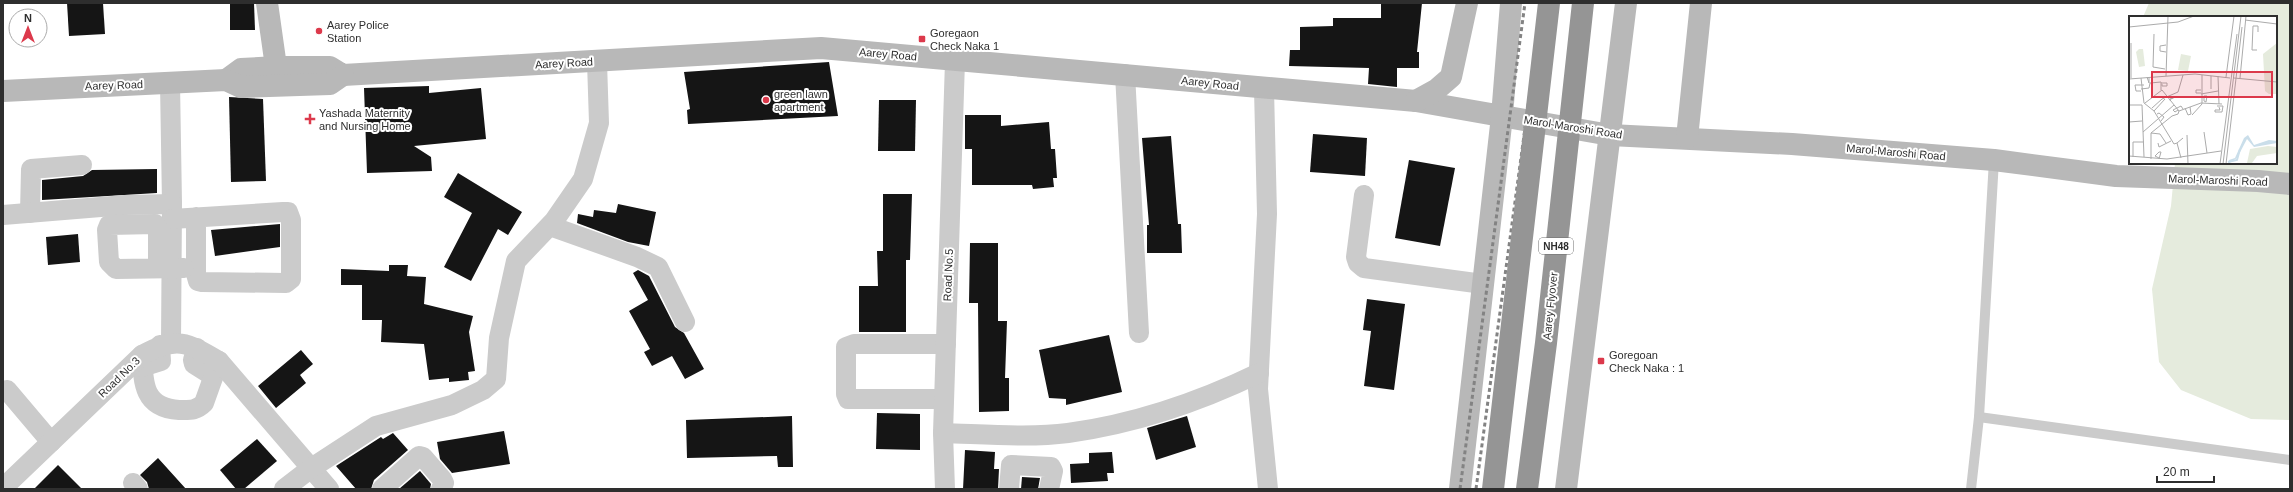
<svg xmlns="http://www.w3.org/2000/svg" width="2293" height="492" font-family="Helvetica,sans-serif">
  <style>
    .green { fill: #e5ebdd }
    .building { fill: #151515 }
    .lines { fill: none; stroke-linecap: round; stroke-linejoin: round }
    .lane { stroke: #cbcbcb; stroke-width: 10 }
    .street { stroke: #cbcbcb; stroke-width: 20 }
    .secondary { stroke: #b8b8b8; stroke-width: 22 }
    .rail { stroke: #838383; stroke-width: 3; stroke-dasharray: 4 3; stroke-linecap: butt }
    .highway-bridge { stroke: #959595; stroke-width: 22 }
    .poi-dot { fill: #dc394b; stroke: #fff; stroke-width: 1.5 }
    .labels { text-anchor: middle; stroke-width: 4; stroke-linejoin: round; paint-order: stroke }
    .shield { fill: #fff; stroke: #6d6d6d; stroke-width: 1 }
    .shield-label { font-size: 10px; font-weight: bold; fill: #2e2e2e }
    .poi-label { font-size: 11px; fill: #2e2e2e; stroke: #fff; text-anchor: start }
    .street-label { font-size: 11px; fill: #2e2e2e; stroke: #fff }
    .inset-river { fill: none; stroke: #cadeea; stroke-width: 2 }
    .inset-road { fill: none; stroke: #ababab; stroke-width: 1 }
    .view { fill: #dc394b; fill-opacity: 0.15; stroke: #dc394b; stroke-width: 2 }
    .inset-edge { fill: none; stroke: #2e2e2e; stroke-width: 2 }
  </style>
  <rect width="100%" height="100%" fill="#fff"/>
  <path class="green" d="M 2149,3 L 2290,3 L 2290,420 L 2251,419 L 2181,390 L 2159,362 L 2152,289 L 2171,206 L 2175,163 L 2276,163 L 2276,17 L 2143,17 Z"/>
  <g class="building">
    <path d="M 67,3 L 103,3 L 105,34 L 69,36 Z"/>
    <path d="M 230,3 L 254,3 L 255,30 L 230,30 Z"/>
    <path d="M 1381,3 L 1422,3 L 1417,52 L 1419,52 L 1419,68 L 1397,68 L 1397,87 L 1368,84 L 1369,68 L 1289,66 L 1290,50 L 1300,50 L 1300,27 L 1333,26 L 1333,18 L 1381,18 Z"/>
    <path d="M 829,62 L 838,116 L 688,124 L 687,110 L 690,109 L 684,72 Z"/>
    <path d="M 429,86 L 429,93 L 481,88 L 486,139 L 414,146 L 431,157 L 432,171 L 367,173 L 364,88 Z"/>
    <path d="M 229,97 L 263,99 L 266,181 L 231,182 Z"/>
    <path d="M 879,100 L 916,100 L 915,151 L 878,151 Z"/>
    <path d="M 965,115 L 1001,115 L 1001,126 L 1049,122 L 1051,149 L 1055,149 L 1057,178 L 1053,178 L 1054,187 L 1033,189 L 1032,185 L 972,185 L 972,149 L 965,149 Z"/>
    <path d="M 1313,134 L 1367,138 L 1365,176 L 1310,172 Z"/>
    <path d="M 1171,136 L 1178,224 L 1181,224 L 1182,253 L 1147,253 L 1147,225 L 1149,225 L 1142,138 Z"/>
    <path d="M 1409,160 L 1455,168 L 1440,246 L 1395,238 Z"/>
    <path d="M 157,169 L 157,193 L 42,200 L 42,180 L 83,176 L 92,170 Z"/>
    <path d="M 458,173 L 522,212 L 508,235 L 498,229 L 471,281 L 444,267 L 472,213 L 444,197 Z"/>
    <path d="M 883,194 L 912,194 L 910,260 L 906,260 L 906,332 L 859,332 L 859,286 L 878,286 L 877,251 L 883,251 Z"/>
    <path d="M 618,204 L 656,212 L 649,246 L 628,242 L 577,223 L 578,214 L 593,217 L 594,210 L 616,213 Z"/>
    <path d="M 280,224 L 280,247 L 215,256 L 211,230 Z"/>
    <path d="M 78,234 L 80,262 L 48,265 L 46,237 Z"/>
    <path d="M 970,243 L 998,243 L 998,321 L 1007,321 L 1005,378 L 1009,378 L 1009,411 L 979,412 L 978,303 L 969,303 Z"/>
    <path d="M 389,265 L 408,265 L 407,276 L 426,277 L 424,304 L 473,316 L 469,332 L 475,371 L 468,372 L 469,380 L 449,382 L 449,378 L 429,380 L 424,344 L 381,342 L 382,320 L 362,320 L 362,285 L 341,285 L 341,269 L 389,271 Z"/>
    <path d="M 638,270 L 649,276 L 675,327 L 684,333 L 704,369 L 685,379 L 672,356 L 652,366 L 644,352 L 650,349 L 629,311 L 648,300 L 633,273 Z"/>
    <path d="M 1367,299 L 1405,304 L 1394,390 L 1364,386 L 1371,331 L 1363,330 Z"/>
    <path d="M 1109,335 L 1122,392 L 1066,405 L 1066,399 L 1049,398 L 1039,350 Z"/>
    <path d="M 301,350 L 313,364 L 300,375 L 306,383 L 276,408 L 258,386 Z"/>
    <path d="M 877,413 L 920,414 L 920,450 L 876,449 Z"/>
    <path d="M 792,416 L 793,467 L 778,467 L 777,456 L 687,458 L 686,420 Z"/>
    <path d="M 1187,416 L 1196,447 L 1156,460 L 1147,428 Z"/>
    <path d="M 504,431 L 510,464 L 452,473 L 440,459 L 437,442 Z"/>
    <path d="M 393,433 L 408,450 L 374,480 L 371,489 L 356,489 L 336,466 L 381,437 L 383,439 Z"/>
    <path d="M 257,439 L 277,461 L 244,489 L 236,489 L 220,470 Z"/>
    <path d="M 965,450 L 995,452 L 994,469 L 999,469 L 998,489 L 963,489 Z"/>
    <path d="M 1112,452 L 1114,473 L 1107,473 L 1108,481 L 1071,483 L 1070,464 L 1089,463 L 1089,453 Z"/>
    <path d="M 158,458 L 186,489 L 149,489 L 147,482 L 140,475 Z"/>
    <path d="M 58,465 L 82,489 L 34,489 Z"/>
    <path d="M 420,471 L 431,484 L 430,489 L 399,489 Z"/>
    <path d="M 1022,477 L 1040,478 L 1038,489 L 1021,489 Z"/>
  </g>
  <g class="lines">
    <g class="lane">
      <path d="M 1979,417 L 2290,460"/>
      <path d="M 1971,489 L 1979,417 L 1994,160"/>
    </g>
    <g class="street">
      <path d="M 1125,74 L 1139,333"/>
      <path d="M 170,83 L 172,204"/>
      <path d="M 1264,89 L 1267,214 L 1258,389 L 1268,489"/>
      <path d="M 1364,195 L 1356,257 L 1358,263 L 1364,268 L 1483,284"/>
      <path d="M 30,213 L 31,169 L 82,165"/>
      <path d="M 3,215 L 125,205 L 172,204 L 171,343"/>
      <path d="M 172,219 L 283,212 L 288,212 L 291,220 L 291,279 L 286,283 L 202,282 L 198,281 L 196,274 L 196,217"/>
      <path d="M 550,226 L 637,257 L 658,267 L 685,322"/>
      <path d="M 158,268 L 158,229 L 155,224 L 109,225 L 107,230 L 109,262 L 116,269 L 184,268"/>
      <path d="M 197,348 L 193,360 L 194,364 L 213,376"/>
      <path d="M 142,355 C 143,384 144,408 179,410 C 190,410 196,411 204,403 L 219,361"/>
      <path d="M 142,367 L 161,361 L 160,345"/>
      <path d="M 7,390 L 51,442"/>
      <path d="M 944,399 L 848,399 L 846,394 L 846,347 L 854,344 L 946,344"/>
      <path d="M 943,433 C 981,434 1030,438 1068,433 C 1134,424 1199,402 1259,373"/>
      <path d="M 133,483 L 138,489"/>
      <path d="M 3,488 L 142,355 C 176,336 187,342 219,361 L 329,489"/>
      <path d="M 284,489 L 310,469 L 376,426 L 452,405 L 483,390 L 496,379 L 499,338 L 516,261 L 554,221 L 583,179 L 599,123 L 597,62"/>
      <path d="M 382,489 L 419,456 L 423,457 L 442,479 L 444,483 L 441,489"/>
      <path d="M 945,489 L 943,433 L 955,61"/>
      <path d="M 1009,489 L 1011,465 L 1051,467 L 1053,471 L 1049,489"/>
    </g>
    <g class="secondary">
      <path d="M 267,3 L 278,81"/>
      <path d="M 226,80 L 241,69 L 277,67 L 330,67 L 343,75 L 821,48 L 1416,101 L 1610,135 L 1792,144 L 1994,160 L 2116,176 L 2258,181 L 2290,184"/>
      <path d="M 3,91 L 226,80 L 241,87 L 330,84 L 343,75"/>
      <path d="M 1416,101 L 1436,90 L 1451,77 L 1467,3"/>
      <path d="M 1687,138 L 1701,3"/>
      <path d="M 1460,489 L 1502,116 L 1511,3"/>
      <path d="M 1566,489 L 1626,3"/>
    </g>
    <g class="rail">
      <path d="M 1460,489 L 1525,3"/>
      <path d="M 1476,489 L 1542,3"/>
    </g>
    <g class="highway-bridge">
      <path d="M 1493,489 L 1549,3"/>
      <path d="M 1527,489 L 1546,343 L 1583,3"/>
    </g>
  </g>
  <g class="poi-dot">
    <circle cx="319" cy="31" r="4"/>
    <rect x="918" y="35" width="8" height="8" rx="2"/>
    <circle cx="766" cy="100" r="4"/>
    <path d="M308 113h4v4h4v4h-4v4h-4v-4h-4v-4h4z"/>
    <rect x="1597" y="357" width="8" height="8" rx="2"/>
  </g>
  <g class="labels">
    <rect class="shield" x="1539" y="238" width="34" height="16" rx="3"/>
    <g class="shield-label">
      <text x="1556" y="250">NH48</text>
    </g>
    <g class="poi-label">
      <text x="327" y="29">Aarey Police<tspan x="327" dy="13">Station</tspan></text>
      <text x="930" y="37">Goregaon<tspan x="930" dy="13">Check Naka 1</tspan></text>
      <text x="774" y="98">green lawn<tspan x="774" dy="13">apartment</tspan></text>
      <text x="319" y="117">Yashada Maternity<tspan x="319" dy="13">and Nursing Home</tspan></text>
      <text x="1609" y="359">Goregoan<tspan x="1609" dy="13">Check Naka : 1</tspan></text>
    </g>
    <g class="street-label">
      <text transform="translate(888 54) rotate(5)" y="4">Aarey Road</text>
      <text transform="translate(564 63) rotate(-3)" y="4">Aarey Road</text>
      <text transform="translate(1210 83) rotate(6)" y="4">Aarey Road</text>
      <text transform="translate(114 85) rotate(-2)" y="4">Aarey Road</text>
      <text transform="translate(1573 127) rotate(9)" y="4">Marol-Maroshi Road</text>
      <text transform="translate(1896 152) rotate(5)" y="4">Marol-Maroshi Road</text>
      <text transform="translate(2218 180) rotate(2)" y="4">Marol-Maroshi Road</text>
      <text transform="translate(948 275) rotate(-88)" y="4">Road No.5</text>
      <text transform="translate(1550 306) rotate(-84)" y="4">Aarey Flyover</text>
      <text transform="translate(119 377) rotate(-44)" y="4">Road No.3</text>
    </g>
  </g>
  <g transform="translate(2129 16)">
    <rect width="148" height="148" fill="#fff"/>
    <path d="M 148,27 L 148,78 L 140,78 L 136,75 L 134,38 ZM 10,33 L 14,33 L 16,50 L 10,51 L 7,36 ZM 52,38 L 62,40 L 59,55 L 49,54 ZM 139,130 L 148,131 L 148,137 L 128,140 L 123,147 L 118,147 L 121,133 Z" fill="#e5ebdd"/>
    <path d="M 119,119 L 125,129 L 140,124 L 148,125 L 148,127 L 125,131 L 118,123 L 108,142 L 99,148 L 100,144 L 106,142 L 115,122 Z" fill="#cadeea"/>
    <path class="inset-river" d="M 99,146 L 108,144 L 111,133"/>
    <path class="inset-road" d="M 116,4 L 148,8M 0,11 L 49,6 L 65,0M 25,18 L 24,51 L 36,53M 128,34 L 123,34 L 124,10 L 129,10 L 129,16M 37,36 L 31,35 L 31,30 L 37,29M 37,60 L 39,0M 82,60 L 82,73M 89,60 L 90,88M 18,61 L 20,67 L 20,61M 97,61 L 105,0M 2,62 L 2,27M 12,62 L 15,87M 105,62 L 148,66M 111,62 L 117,0M 0,63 L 66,58 L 101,62M 32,67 L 38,67 L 38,70 L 33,70 L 33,68M 12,73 L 20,72 L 21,67 L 32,66 L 32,74M 12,75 L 7,75 L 6,69 L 15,69M 72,77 L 67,77 L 67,74 L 72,74M 72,78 L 89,75M 75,80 L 78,80 L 77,86 L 75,85 ZM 40,84 L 46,81 L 41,83M 15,87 L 25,95 L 45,128 L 48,127M 16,87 L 33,74 L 50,95M 0,89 L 13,89M 13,89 L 15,141M 88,90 L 94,90 L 93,96 L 86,96 L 86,94 L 91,94 L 90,91M 23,92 L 33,83 L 49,76 L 54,59M 56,92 L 59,99 L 62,98 L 61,91M 49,94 L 46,96 L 44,94 L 52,90 L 54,93M 25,95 L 36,83M 50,95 L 72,87 L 93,88M 28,98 L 30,97 L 35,101 L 32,105M 63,99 L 73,88 L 73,59M 0,106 L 13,105M 14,116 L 45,89M 75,116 L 78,137M 22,117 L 43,100 L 49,98 L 50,95M 22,117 L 22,143M 22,117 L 31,118 L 37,127M 58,119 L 59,148M 29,127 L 30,131 L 42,125M 0,140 L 38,143 L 92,135M 4,141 L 4,126 L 15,126M 52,142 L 48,127 L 54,122M 30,143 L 32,136 L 30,136 L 26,140 L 30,142M 91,148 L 108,18M 94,148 L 112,0M 97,148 L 113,11"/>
    <path class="view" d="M 23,56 L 143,56 L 143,81 L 23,81 Z"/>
    <rect width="148" height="148" class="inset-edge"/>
  </g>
  <rect width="2293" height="492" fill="none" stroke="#2e2e2e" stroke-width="8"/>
  <g transform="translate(28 28)"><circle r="19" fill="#ffffff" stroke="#ababab"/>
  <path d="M0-3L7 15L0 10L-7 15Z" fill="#dc394b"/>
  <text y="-6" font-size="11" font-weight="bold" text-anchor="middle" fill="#2e2e2e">N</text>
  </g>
  <path d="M2157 476v6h57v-6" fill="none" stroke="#2e2e2e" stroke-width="2"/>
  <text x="2163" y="476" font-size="12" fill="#2e2e2e" stroke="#ffffff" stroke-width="3" paint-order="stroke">20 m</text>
</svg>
